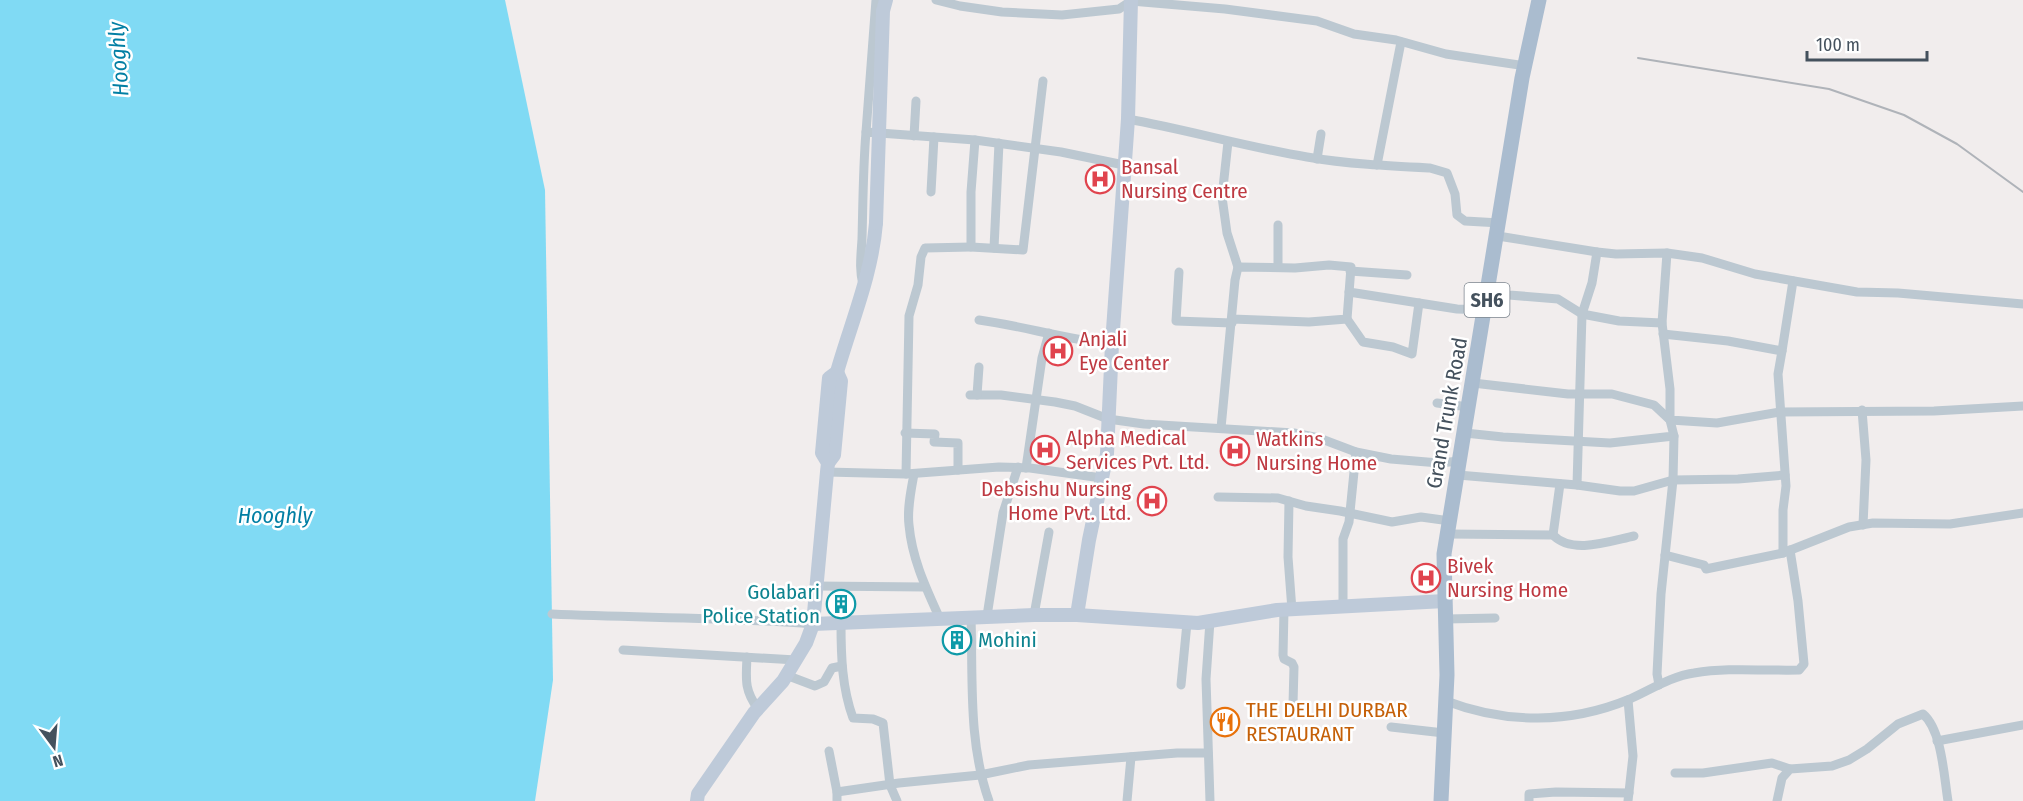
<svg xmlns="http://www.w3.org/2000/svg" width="2023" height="801" font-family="'Fira Sans Condensed',sans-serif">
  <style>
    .water { fill: #80daf4 }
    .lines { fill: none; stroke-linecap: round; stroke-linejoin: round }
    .street { stroke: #bcc8d1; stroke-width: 9 }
    .secondary { stroke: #becad9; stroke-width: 14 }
    .primary { stroke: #aabccf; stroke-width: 15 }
    .rail { stroke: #afb3b9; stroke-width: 2 }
    .secondary-bridge { stroke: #becad9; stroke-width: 14 }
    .labels { text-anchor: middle; stroke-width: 5; stroke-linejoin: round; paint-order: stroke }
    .shield { fill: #fff; stroke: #7c858e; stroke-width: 1.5 }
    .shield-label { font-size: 20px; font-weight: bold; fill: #44515d }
    .health-label { font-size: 21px; fill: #be3a42; stroke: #fff; text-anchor: start }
    .street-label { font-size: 21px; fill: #44515d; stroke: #fff }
    .culture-label { font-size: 21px; fill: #0d838f; stroke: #fff; text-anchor: end }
    .food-label { font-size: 21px; fill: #c56008; stroke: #fff; text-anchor: start }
    .water-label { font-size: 22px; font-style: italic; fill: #027fa4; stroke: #fff }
  </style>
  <rect width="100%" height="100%" fill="#f1eded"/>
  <path class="water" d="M 0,0 L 505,0 L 545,190 L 553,680 L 535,801 L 0,801 Z"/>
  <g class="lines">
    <g class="street">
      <path d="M 936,0 L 960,6 L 1002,12 L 1062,15 L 1119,9 L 1131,1 L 1225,9 L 1317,21 L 1354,34 L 1396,40 L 1446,54 L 1526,66"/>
      <path d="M 1128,119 C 1188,130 1247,147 1307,157 C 1347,164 1389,166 1430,168 L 1447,173 L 1455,194 L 1457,215 L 1465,221 L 1500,223"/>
      <path d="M 866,132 L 876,0"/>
      <path d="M 914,136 L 916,101"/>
      <path d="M 975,140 L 971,192 L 971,247 L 1023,250 L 1043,81"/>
      <path d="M 1228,142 L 1222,197 L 1227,233 L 1238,267"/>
      <path d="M 1317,159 L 1321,134"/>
      <path d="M 1377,165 L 1401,42"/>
      <path d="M 931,192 L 934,137"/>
      <path d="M 1278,225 L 1278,267"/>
      <path d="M 1498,236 L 1597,252 L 1616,254 L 1667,253 L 1702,258 L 1755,274 L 1857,292 L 1898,293 L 2023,304"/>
      <path d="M 994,248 L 999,143"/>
      <path d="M 1667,253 L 1662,323 L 1670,389 L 1670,420 L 1717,423 L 1780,412 L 1934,411 L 2023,406"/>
      <path d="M 1350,271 L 1407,275"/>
      <path d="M 1179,272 L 1176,321 L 1232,323"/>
      <path d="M 863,285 C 859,269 861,256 862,239 C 863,203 863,168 866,132 L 975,140 L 1061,152 L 1124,165"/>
      <path d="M 1349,292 L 1457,309 L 1485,310"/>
      <path d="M 1488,292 L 1509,295 L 1558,299 L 1582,314 L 1619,321 L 1662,323"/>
      <path d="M 1347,319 L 1363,342 L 1393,347 L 1412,354 L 1419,303"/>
      <path d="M 979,320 C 1024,326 1067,340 1112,344"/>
      <path d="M 1663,334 L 1728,341 L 1782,351 L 1793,281"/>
      <path d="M 1782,351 L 1778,374 L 1786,486 L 1783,510 L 1783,553"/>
      <path d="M 970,395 L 1001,395 L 1055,402 L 1075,406 L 1108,419 L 1144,424 L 1294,433 L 1319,438 L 1356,452 L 1391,459 L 1439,463 L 1460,461"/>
      <path d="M 977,395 L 979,367"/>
      <path d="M 1437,403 L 1469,407"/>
      <path d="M 1862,410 L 1866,460 L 1863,525"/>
      <path d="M 1221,428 L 1235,280 L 1238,267 L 1295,268 L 1329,265 L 1351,267 L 1347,319 L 1309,322 L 1232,319"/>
      <path d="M 905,433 L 935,434 L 934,442 L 958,443 L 958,470"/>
      <path d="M 1465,433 L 1503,437 L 1610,443 L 1674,436 L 1670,420 L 1654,405 L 1612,394 L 1568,394 L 1473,383"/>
      <path d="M 1026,468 L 1042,358 L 1049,333"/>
      <path d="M 827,472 L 906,474 L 999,467 L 1030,468 L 1102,478"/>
      <path d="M 906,474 L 909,316 L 918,285 L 921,257 L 925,248 L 971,247"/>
      <path d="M 914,474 C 911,490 907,509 909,525 C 912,559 926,588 940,619"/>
      <path d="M 1458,475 L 1577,485 L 1620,491 L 1634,491 L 1673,480 L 1738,479 L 1785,475"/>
      <path d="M 1577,485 L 1582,314 L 1592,283 L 1597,252"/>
      <path d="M 1218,497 L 1278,498 L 1306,506 L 1340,511 L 1392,522 L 1421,517 L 1450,521"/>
      <path d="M 1289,501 L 1288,557 L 1292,610"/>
      <path d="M 1448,534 L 1553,535 L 1560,484"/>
      <path d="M 1553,535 C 1572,555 1610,541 1634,536"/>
      <path d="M 1665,555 L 1704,565 L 1706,569 L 1783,553 L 1849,527 L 1873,523 L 1950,524 L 2023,513"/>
      <path d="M 815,586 L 925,587"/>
      <path d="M 1343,607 L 1343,539 L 1349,522 L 1356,452"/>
      <path d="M 1284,610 L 1283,655 L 1284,659 L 1292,663 L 1294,667 L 1293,704"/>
      <path d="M 552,614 C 639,618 726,617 813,624"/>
      <path d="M 1034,615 L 1049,532"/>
      <path d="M 987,616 L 1003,513 L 1018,467"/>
      <path d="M 971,617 C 973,679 968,742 989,801"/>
      <path d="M 1446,619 L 1495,618"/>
      <path d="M 1210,621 L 1206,679 L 1210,801"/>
      <path d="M 841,624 C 841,656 842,688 853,718 L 873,719 L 883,723 L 890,785 L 897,801"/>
      <path d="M 623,650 L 796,660"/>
      <path d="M 747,657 C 746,679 744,690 758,709"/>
      <path d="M 786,675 L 815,686 L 824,682 L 832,668 L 842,666"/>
      <path d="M 1181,685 L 1187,623"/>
      <path d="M 1659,685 L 1657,674 L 1661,594 L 1673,480 L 1674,436"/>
      <path d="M 1628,700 L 1633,756 L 1628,801"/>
      <path d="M 1446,701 C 1506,724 1570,724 1630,699 C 1650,690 1672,676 1694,673 C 1729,667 1764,671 1799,670 L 1804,664 L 1798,601 L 1790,550"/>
      <path d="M 1391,727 L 1444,733"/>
      <path d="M 1937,741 L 2023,725"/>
      <path d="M 829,751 L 837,792 L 837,801"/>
      <path d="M 1675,773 L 1703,773 L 1772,763 L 1790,769"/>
      <path d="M 837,792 L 899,783 L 980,775 L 1029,765 L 1177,753 L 1208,753"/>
      <path d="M 1127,801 L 1131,757"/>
      <path d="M 1529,801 L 1529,794 L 1556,792 L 1629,793"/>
      <path d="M 1777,801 L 1782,778 L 1790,769 L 1832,766 L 1849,760 L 1867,749 L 1898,724 L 1923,714 C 1942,730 1944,777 1948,801"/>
    </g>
    <g class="secondary">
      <path d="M 828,463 L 834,455 L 841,381 L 837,372"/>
      <path d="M 1077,615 L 1089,540 L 1107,454 L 1112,344 L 1128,119 L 1131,0"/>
      <path d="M 813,624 L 1034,615 L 1077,615 L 1198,623 L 1277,610 L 1445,601"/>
      <path d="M 697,801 L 698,794 L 754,713 L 783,681 L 806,643 L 813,624 L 827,472 L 828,463 L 822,453 L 829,378 L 837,372 C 851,323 872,274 876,223"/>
    </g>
    <path class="primary" d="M 1441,801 L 1447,675 L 1444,554 L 1522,78 L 1539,0"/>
    <path class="rail" d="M 1638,58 L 1829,89 L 1904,115 L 1957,144 L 2023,192"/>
    <path class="secondary-bridge" d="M 876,223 L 883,11 L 886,0"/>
  </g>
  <defs>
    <g id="hospital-ring" transform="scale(1.5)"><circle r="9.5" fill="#fff" stroke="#e0444e" stroke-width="1.5"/><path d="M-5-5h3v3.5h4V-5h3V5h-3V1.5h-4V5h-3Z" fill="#e0444e"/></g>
    <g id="building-ring" transform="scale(1.5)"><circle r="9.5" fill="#fff" stroke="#0f9aa8" stroke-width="1.5"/><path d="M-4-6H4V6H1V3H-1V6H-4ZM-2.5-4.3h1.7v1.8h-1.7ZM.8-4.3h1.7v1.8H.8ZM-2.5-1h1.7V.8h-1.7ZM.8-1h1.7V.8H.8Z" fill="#0f9aa8"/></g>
    <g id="restaurant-ring" transform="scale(1.5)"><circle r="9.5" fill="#fff" stroke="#e8710a" stroke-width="1.5"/><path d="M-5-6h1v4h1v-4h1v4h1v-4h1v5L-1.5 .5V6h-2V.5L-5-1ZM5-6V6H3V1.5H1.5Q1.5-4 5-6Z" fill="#e8710a"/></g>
  </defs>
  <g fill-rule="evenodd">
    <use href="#hospital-ring" x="1100" y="179"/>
    <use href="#hospital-ring" x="1058" y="351"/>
    <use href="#hospital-ring" x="1045" y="450"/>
    <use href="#hospital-ring" x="1235" y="451"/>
    <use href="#hospital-ring" x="1152" y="501"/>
    <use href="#hospital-ring" x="1426" y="578"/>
    <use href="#building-ring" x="841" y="604"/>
    <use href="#building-ring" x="957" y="640"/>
    <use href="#restaurant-ring" x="1225" y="722"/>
  </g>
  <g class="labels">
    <rect class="shield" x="1464.5" y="283" width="45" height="34" rx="4.5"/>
    <g class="shield-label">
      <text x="1487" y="307">SH6</text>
    </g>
    <g class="health-label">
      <text x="1121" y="174">Bansal<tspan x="1121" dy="24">Nursing Centre</tspan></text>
      <text x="1079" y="346">Anjali<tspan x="1079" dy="24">Eye Center</tspan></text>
      <text x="1066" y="445">Alpha Medical<tspan x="1066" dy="24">Services Pvt. Ltd.</tspan></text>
      <text x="1256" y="446">Watkins<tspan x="1256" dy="24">Nursing Home</tspan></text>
      <text x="1131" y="496" text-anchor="end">Debsishu Nursing<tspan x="1131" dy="24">Home Pvt. Ltd.</tspan></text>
      <text x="1447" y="573">Bivek<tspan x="1447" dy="24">Nursing Home</tspan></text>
    </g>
    <g class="street-label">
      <text transform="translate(1447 413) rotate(-80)" y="7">Grand Trunk Road</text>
    </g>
    <g class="culture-label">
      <text x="820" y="599">Golabari<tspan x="820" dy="24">Police Station</tspan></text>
      <text x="978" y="647" text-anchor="start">Mohini</text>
    </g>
    <g class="food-label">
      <text x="1246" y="717">THE DELHI DURBAR<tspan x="1246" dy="24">RESTAURANT</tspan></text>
    </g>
    <g class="water-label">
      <text transform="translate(118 59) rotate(-94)" y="8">Hooghly</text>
      <text x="275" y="523">Hooghly</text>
    </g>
  </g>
  <g transform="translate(54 747) rotate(164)" stroke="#ffffff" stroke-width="4.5" paint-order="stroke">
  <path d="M0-4.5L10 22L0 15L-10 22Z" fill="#44515d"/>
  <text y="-9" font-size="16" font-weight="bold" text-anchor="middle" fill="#44515d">N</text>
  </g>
  <path d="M1807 51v9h120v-9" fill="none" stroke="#44515d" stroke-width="3"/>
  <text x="1816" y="51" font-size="18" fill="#44515d" stroke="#ffffff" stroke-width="4.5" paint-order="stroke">100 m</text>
</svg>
